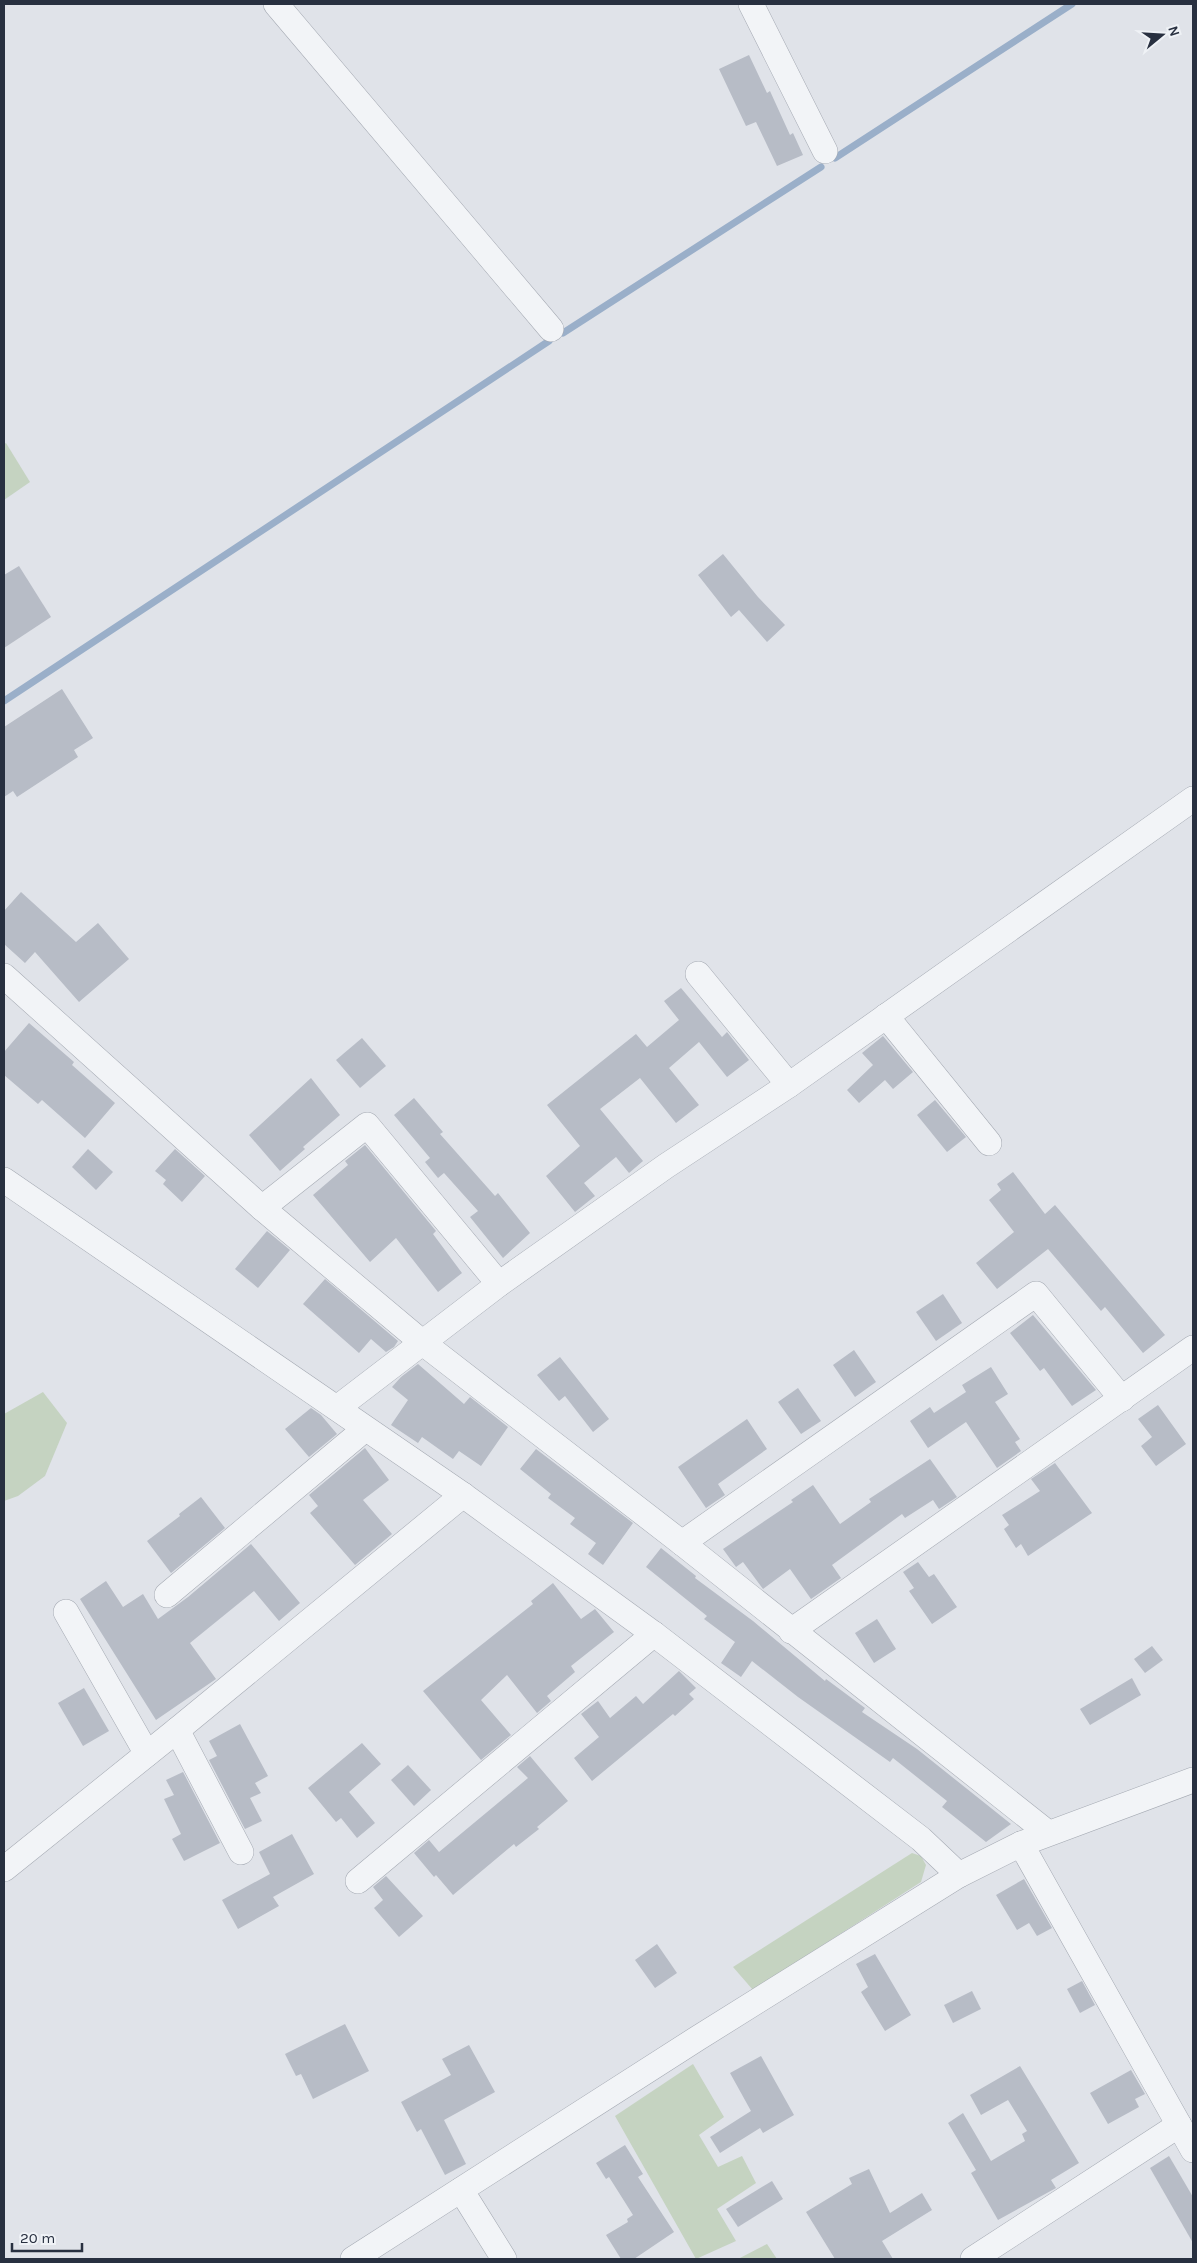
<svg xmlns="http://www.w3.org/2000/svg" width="1197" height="2263" font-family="Karla,sans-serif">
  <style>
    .green { fill: #c5d3c1 }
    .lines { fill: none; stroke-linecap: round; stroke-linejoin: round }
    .stream { stroke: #9aafc9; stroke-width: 7 }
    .building { fill: #b7bcc6 }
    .minor-casing { stroke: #a5aab3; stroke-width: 26 }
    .minor { stroke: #f2f4f7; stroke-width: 25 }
  </style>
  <rect width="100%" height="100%" fill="#e0e3e9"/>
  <g class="green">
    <path d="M 6,443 L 30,482 L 4,500 L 4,444 Z"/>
    <path d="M 43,1392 L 67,1423 L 45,1476 L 18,1496 L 4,1501 L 4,1414 Z"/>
    <path d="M 912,1853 L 921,1856 L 926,1865 L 921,1882 L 753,1990 L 733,1967 Z"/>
    <path d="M 693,2064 L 724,2117 L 699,2135 L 718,2167 L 742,2156 L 756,2183 L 717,2209 L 736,2241 L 696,2259 L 615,2116 Z"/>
    <path d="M 767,2244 L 777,2259 L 738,2259 Z"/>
  </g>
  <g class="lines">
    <g class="stream">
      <path d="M 835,158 L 1072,4"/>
      <path d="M 563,333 L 821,167"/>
      <path d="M 4,701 L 549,341"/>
    </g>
  </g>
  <g class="building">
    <path d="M 749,55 L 767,93 L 770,91 L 790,135 L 793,133 L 803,155 L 777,166 L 756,122 L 746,126 L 719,69 Z"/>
    <path d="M 723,554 L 758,597 L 785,625 L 767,642 L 739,610 L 731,617 L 698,575 Z"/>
    <path d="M 19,566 L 51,617 L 4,648 L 4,575 Z"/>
    <path d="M 62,689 L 93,738 L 74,750 L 78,757 L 17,797 L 13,791 L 4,797 L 4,727 Z"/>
    <path d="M 21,892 L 76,942 L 98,923 L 129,959 L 79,1002 L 35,952 L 25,963 L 4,944 L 4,911 Z"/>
    <path d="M 681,988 L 722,1037 L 727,1032 L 749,1060 L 727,1077 L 699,1042 L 669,1068 L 699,1105 L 676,1123 L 640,1078 L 600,1109 L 643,1161 L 629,1173 L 616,1157 L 584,1183 L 595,1196 L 575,1212 L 546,1176 L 580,1146 L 547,1105 L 636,1034 L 647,1047 L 679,1020 L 664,1001 Z"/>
    <path d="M 29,1023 L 74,1062 L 72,1065 L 115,1103 L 85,1138 L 42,1100 L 38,1104 L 4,1075 L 4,1052 Z"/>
    <path d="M 883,1036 L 913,1072 L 893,1089 L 885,1080 L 859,1103 L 847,1090 L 873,1065 L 862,1053 Z"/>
    <path d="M 362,1038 L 386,1066 L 360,1088 L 336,1060 Z"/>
    <path d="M 311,1078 L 340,1115 L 303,1147 L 305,1149 L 280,1171 L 249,1135 Z"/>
    <path d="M 414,1098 L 443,1132 L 440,1134 L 495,1196 L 498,1193 L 530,1233 L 503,1258 L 470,1217 L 478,1211 L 444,1173 L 438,1178 L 425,1162 L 430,1158 L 394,1115 Z"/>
    <path d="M 935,1100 L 966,1137 L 947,1152 L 917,1115 Z"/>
    <path d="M 365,1145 L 436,1231 L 433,1234 L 462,1273 L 438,1292 L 396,1238 L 370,1262 L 313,1195 L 348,1165 L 345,1161 Z"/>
    <path d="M 88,1149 L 113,1172 L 96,1190 L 72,1167 Z"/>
    <path d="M 175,1149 L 205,1176 L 182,1202 L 163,1184 L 166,1180 L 155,1171 Z"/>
    <path d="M 1013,1172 L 1045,1214 L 1055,1205 L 1165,1335 L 1143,1353 L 1105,1307 L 1101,1311 L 1048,1249 L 997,1289 L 976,1263 L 1014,1232 L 989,1200 L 1001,1190 L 997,1184 Z"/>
    <path d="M 267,1231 L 290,1250 L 258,1288 L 235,1269 Z"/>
    <path d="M 325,1279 L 398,1341 L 394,1347 L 386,1352 L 371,1339 L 359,1353 L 303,1304 Z"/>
    <path d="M 943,1294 L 962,1323 L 936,1341 L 916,1312 Z"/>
    <path d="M 1033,1315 L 1096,1390 L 1072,1406 L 1044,1368 L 1040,1371 L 1010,1333 Z"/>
    <path d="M 854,1350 L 876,1382 L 855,1397 L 833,1365 Z"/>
    <path d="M 560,1357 L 609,1419 L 593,1432 L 565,1396 L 559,1401 L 537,1375 Z"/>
    <path d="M 418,1364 L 464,1404 L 470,1397 L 508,1427 L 481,1466 L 459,1451 L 453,1459 L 422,1437 L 418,1443 L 391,1425 L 408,1400 L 392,1387 L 401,1377 Z"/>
    <path d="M 991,1367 L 1008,1394 L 995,1402 L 1020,1439 L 1015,1442 L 1021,1451 L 997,1468 L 966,1422 L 928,1448 L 910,1421 L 930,1407 L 934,1413 L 966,1392 L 962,1385 Z"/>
    <path d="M 798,1388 L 821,1421 L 801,1434 L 778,1402 Z"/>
    <path d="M 1158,1405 L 1186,1444 L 1156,1466 L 1141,1446 L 1152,1437 L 1138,1419 Z"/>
    <path d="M 311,1408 L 321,1415 L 337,1434 L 309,1457 L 285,1429 Z"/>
    <path d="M 747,1419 L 767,1449 L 718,1484 L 725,1495 L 706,1508 L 678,1467 Z"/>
    <path d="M 365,1448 L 389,1480 L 363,1500 L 392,1534 L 355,1565 L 310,1513 L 318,1506 L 309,1495 Z"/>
    <path d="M 536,1449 L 633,1523 L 603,1565 L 588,1554 L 596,1543 L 570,1524 L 575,1518 L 548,1498 L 551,1494 L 520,1469 Z"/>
    <path d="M 930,1459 L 957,1497 L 939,1509 L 933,1500 L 905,1518 L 902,1514 L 832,1565 L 841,1578 L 811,1599 L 790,1569 L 763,1589 L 743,1562 L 736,1567 L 723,1549 L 793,1502 L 791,1500 L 813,1485 L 840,1524 L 871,1502 L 869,1499 Z"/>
    <path d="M 1055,1463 L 1092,1513 L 1028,1556 L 1021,1544 L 1016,1548 L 1004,1529 L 1009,1525 L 1002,1515 L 1040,1491 L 1031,1479 Z"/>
    <path d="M 201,1497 L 225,1528 L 171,1573 L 147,1541 L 180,1516 L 179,1514 Z"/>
    <path d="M 251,1544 L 300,1603 L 279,1621 L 254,1591 L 190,1643 L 216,1679 L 156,1720 L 80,1599 L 106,1581 L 123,1607 L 143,1594 L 158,1619 L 188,1597 Z"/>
    <path d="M 661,1548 L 696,1576 L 695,1578 L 753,1621 L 825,1681 L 826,1679 L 865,1708 L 862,1712 L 917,1749 L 1011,1824 L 986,1842 L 942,1807 L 947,1801 L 893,1758 L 890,1762 L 798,1697 L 752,1661 L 741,1677 L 721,1663 L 735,1642 L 704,1619 L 707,1616 L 646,1567 Z"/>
    <path d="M 918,1562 L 929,1577 L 934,1574 L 957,1607 L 932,1624 L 909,1591 L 914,1588 L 903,1572 Z"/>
    <path d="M 553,1583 L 581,1619 L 595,1609 L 614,1632 L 571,1666 L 575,1672 L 547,1696 L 551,1701 L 537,1713 L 507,1675 L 481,1700 L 511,1735 L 481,1760 L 423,1691 L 533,1604 L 531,1601 Z"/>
    <path d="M 877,1619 L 896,1649 L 874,1663 L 855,1633 Z"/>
    <path d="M 1152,1646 L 1163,1660 L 1145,1673 L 1134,1659 Z"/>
    <path d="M 679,1671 L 696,1688 L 689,1694 L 694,1699 L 675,1716 L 673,1714 L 592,1781 L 574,1758 L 599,1737 L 581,1714 L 598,1701 L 610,1718 L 636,1696 L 643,1704 Z"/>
    <path d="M 1132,1678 L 1141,1695 L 1090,1725 L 1080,1709 Z"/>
    <path d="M 84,1688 L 109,1731 L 83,1746 L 58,1703 Z"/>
    <path d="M 240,1724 L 268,1776 L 255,1783 L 261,1793 L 250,1798 L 262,1821 L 245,1829 L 209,1760 L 217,1756 L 209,1741 Z"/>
    <path d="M 362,1743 L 381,1764 L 349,1792 L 375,1823 L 357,1838 L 341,1818 L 336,1822 L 308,1788 Z"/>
    <path d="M 530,1756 L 540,1768 L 534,1773 L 540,1768 L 568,1801 L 537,1827 L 539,1829 L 516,1847 L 514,1844 L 453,1895 L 436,1875 L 434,1877 L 414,1853 L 429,1840 L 439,1852 L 528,1778 L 517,1767 Z"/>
    <path d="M 408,1765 L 431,1790 L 414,1806 L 391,1780 Z"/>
    <path d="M 183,1772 L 220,1843 L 184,1861 L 172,1839 L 181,1834 L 164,1799 L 174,1795 L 166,1780 Z"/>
    <path d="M 292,1834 L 314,1874 L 273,1897 L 279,1906 L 238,1929 L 222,1900 L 270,1874 L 259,1852 Z"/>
    <path d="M 386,1876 L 423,1916 L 399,1937 L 374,1908 L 383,1900 L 373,1887 Z"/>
    <path d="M 1024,1879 L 1052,1928 L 1037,1936 L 1029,1923 L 1017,1930 L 996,1895 Z"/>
    <path d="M 657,1944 L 677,1973 L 655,1988 L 635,1960 Z"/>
    <path d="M 875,1954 L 911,2015 L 885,2031 L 861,1992 L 868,1987 L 856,1964 Z"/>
    <path d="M 1082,1981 L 1095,2005 L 1080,2013 L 1067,1989 Z"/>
    <path d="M 972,1991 L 981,2009 L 953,2023 L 944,2005 Z"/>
    <path d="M 345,2024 L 369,2071 L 313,2099 L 301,2074 L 296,2076 L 285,2054 Z"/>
    <path d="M 469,2045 L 495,2092 L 444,2120 L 466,2164 L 445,2175 L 421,2129 L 417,2132 L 401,2102 L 451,2075 L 442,2059 Z"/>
    <path d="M 761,2056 L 794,2115 L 763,2133 L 760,2128 L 720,2153 L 710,2137 L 751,2111 L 730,2073 Z"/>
    <path d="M 1020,2066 L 1079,2163 L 1051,2180 L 1056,2188 L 998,2220 L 971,2173 L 976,2170 L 948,2123 L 963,2113 L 991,2161 L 1025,2141 L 1022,2134 L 1027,2131 L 1008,2100 L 981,2115 L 970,2095 Z"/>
    <path d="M 1131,2070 L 1145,2094 L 1135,2099 L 1139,2107 L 1108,2124 L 1090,2093 Z"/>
    <path d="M 625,2145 L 643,2174 L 638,2177 L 674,2232 L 634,2259 L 621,2259 L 606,2235 L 628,2222 L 627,2219 L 633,2215 L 609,2177 L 606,2179 L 596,2163 Z"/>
    <path d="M 1169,2156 L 1193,2197 L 1193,2243 L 1150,2168 Z"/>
    <path d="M 869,2169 L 890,2213 L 922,2193 L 932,2210 L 882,2241 L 893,2259 L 835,2259 L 806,2212 L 852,2184 L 849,2178 Z"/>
    <path d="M 772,2181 L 783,2199 L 738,2227 L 726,2209 Z"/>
  </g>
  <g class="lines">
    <g class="minor-casing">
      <g id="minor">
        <path d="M 276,4 L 551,329"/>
        <path d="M 751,4 L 825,151"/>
        <path d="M 698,974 L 789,1085"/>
        <path d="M 4,976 L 262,1208 L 423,1343 L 682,1543 L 1048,1833"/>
        <path d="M 886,1016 L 989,1143"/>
        <path d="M 4,1180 L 463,1495 L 654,1634 L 921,1839 L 959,1875"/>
        <path d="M 262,1208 L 367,1125 L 499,1284"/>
        <path d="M 337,1408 L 499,1284 L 666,1166 L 789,1085 L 1193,799"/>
        <path d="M 682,1543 L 1036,1294 L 1122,1399"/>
        <path d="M 167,1595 L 365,1429"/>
        <path d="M 66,1612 L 147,1754"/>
        <path d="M 791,1631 L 1193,1348"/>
        <path d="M 177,1730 L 241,1852"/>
        <path d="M 1021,1844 L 1193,2150"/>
        <path d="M 4,1869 L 177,1730 L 463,1495"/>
        <path d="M 358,1881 L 654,1634"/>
        <path d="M 461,2190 L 504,2259"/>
        <path d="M 353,2259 L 698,2038 L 959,1875 L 1021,1844 L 1193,1780"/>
        <path d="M 973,2259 L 1179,2125"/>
      </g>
    </g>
    <use href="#minor" class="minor"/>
  </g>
  <rect width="1197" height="2263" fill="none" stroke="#283040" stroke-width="10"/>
  <g transform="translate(1162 35) rotate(72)" stroke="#eff2f6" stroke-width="4" paint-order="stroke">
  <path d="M0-4L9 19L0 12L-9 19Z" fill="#283040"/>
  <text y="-8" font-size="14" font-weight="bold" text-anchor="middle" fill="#283040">N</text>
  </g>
  <path d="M12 2243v8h70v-8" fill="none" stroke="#283040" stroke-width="2.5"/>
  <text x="20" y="2243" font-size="15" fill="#283040" stroke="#eff2f6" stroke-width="4" paint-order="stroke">20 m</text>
</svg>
